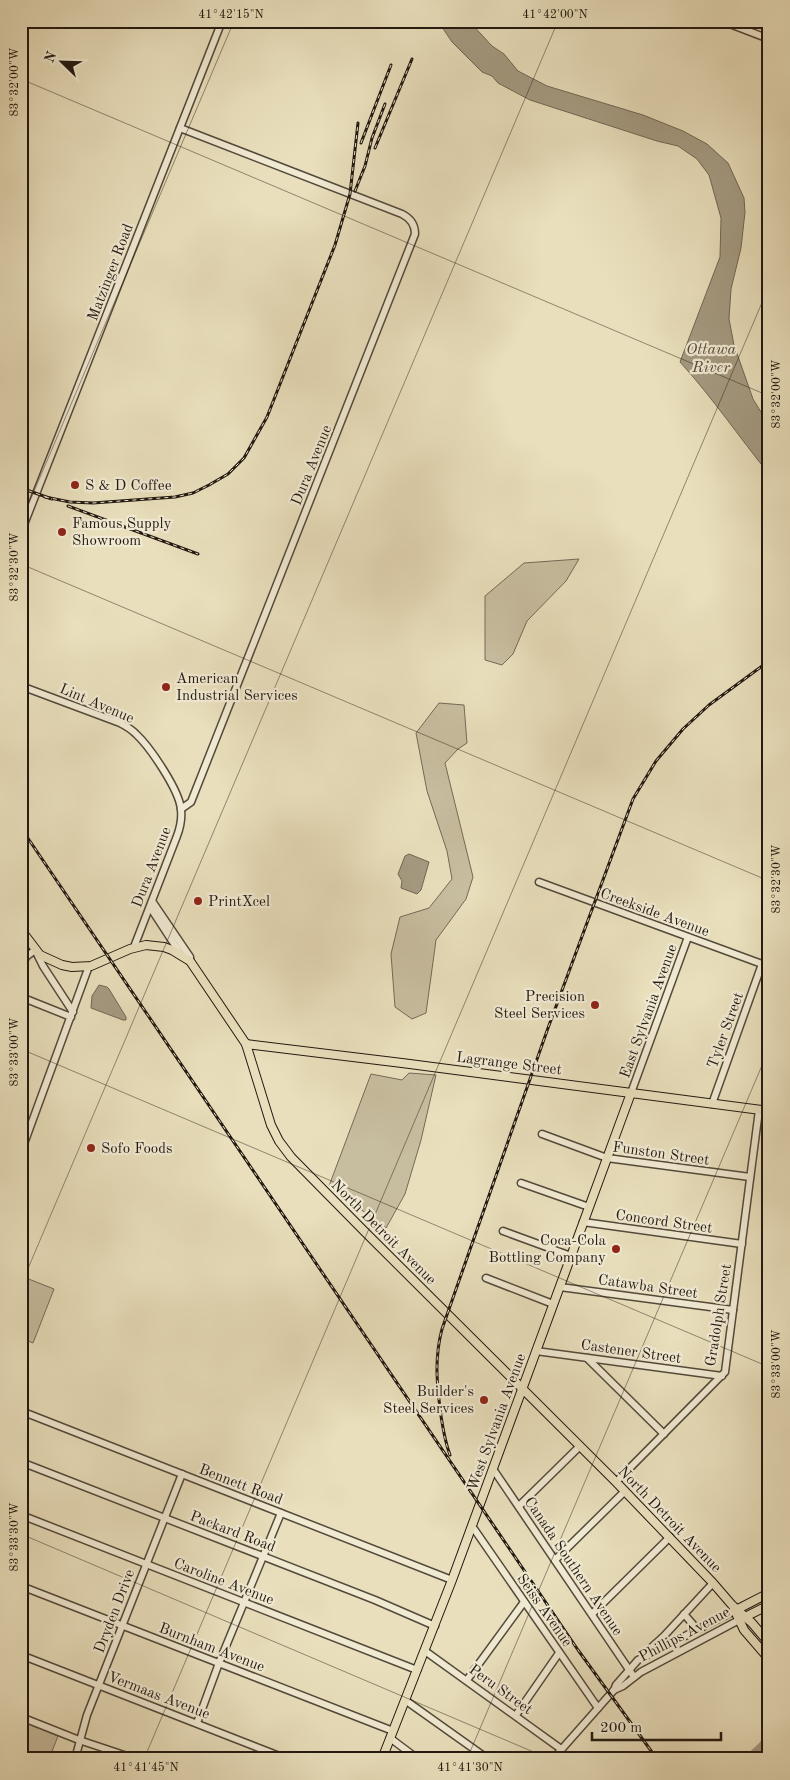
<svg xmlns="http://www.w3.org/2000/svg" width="790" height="1780" font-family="'Old Standard TT',serif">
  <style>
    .green { fill: #c7bd9f; stroke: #746a58 }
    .water { fill: #a59b82; stroke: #706754 }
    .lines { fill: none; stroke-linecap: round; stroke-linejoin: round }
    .river { stroke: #a59b82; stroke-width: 8 }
    .minor-casing { stroke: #534a3b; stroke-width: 9 }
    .major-casing { stroke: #211810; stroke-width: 10 }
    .minor { stroke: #f1ead3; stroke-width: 6 }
    .major { stroke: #e9dfbc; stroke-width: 8 }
    .rail-casing { stroke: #211810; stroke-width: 3 }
    .rail { stroke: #f1ead3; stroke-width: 1; stroke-dasharray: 4; stroke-linecap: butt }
    .ticks { fill: none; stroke: #211810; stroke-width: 1; stroke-opacity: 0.45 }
    .poi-dot { fill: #8f2418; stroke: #f1ead3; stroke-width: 2 }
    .labels { text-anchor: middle; stroke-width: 4.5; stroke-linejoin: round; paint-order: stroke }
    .street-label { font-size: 15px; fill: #211810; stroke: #f1ead3 }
    .poi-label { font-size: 15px; fill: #211810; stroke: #f1ead3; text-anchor: start }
    .water-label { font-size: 16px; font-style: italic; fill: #564c3e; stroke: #f1ead3 }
    .neatline { fill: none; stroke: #211810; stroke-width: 2 }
    .ticks-label { font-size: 12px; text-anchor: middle; fill: #211810 }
  </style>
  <rect width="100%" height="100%" fill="#e9dfbc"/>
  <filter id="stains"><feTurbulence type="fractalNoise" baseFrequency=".004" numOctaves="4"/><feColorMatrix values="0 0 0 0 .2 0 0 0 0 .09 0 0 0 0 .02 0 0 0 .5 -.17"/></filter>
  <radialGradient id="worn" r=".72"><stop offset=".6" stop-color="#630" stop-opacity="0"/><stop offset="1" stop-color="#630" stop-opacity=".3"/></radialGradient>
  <g class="green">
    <path d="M 579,559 L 566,581 L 527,621 L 513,654 L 502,665 L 485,660 L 485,596 L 524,563 Z"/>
    <path d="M 439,703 L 464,705 L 467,743 L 458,749 L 445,763 L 473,877 L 466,899 L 436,940 L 426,1013 L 412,1019 L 395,1007 L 391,954 L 400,917 L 429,908 L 452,879 L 447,851 L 427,791 L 416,733 Z"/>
    <path d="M 409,1073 L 436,1075 L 421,1140 L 405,1194 L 386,1228 L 329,1186 L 371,1074 L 402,1080 Z"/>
    <path d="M 21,1276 L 54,1289 L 33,1343 L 28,1341 L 26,1346 L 21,1345 Z"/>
    <path d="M 21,1721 L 58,1736 L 49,1759 L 21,1759 Z"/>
  </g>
  <g class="water">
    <path d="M 438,21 L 469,21 L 492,46 L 504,54 L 518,71 L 547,86 L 643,115 L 683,131 L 707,144 L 728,163 L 744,198 L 745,212 L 741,248 L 731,289 L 729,319 L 734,345 L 753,399 L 769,425 L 769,474 C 739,437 712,397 680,362 L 720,257 L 721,218 L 709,175 L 697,159 L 678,146 L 657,141 L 530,100 L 498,83 L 492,76 L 482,72 L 452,42 Z"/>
    <path d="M 409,854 L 429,862 L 421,890 L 417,894 L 401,888 L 402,881 L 398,874 L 405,856 Z"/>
    <path d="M 99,985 L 107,987 L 109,989 L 126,1017 L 126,1020 L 123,1020 L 91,1008 L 92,996 Z"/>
  </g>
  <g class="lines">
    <path class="river" d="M 748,1759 L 762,1746 L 769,1736"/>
    <g class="minor-casing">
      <g id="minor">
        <path d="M 722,21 L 769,39"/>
        <path d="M 180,128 L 402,214 C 410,218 415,225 415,234 L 191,802 L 181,809"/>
        <path d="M 21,532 L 222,21"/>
        <path d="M 21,686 L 120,723 C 126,726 131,729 136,734 C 150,747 180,791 181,810 C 182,819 180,828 177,836 L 134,947"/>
        <path d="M 539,882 L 762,964 L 712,1104"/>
        <path d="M 152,901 L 190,957 L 190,961"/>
        <path d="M 150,907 L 182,956"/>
        <path d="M 21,970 L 26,957 L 35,950 L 43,966 L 73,1012"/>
        <path d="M 21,997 L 71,1017"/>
        <path d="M 631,1093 L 688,937"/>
        <path d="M 542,1134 L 607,1158 L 750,1177"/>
        <path d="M 21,1152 L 89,966"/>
        <path d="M 521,1183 L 589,1207"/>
        <path d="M 583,1222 L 742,1244"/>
        <path d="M 503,1231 L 571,1256"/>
        <path d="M 486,1278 L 553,1304"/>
        <path d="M 560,1287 L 733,1310"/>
        <path d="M 536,1351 L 722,1376"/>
        <path d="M 587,1358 L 664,1434"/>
        <path d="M 21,1411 L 452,1580"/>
        <path d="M 21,1462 L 375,1600 L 435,1626"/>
        <path d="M 493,1469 L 634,1677"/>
        <path d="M 616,1482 L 725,1372 L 759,1110"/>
        <path d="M 519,1506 L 580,1446"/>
        <path d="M 21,1515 L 417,1670"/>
        <path d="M 472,1526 L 598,1708"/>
        <path d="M 555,1560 L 625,1491"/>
        <path d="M 21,1586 L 393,1731"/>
        <path d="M 592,1614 L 670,1537"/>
        <path d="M 684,1614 L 697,1629"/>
        <path d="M 425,1651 L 561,1749"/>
        <path d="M 21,1655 L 287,1759"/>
        <path d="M 643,1655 L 664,1636 L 713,1583"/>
        <path d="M 467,1680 L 524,1602"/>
        <path d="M 614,1690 L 623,1686 L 641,1672 L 739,1620"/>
        <path d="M 405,1700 L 488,1759"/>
        <path d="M 516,1715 L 559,1653"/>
        <path d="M 21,1717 L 79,1740 L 136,1759"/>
        <path d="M 197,1723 L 219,1663 L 281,1513"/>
        <path d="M 390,1738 L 418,1759"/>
        <path d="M 75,1759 L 87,1715 L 182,1474"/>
        <path d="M 553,1759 L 614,1690 L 616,1685 L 638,1660 L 734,1611"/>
      </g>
    </g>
    <g class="major-casing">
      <g id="major">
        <path d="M 21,930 L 40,955 L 62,965 L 72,967 L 91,966 L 130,949 L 146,945 L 164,947 L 172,950 L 190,961 L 246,1044 L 271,1125 L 279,1141 L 291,1157 L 363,1230 L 616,1482 L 713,1583 L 732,1605 L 752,1623 L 769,1643"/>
        <path d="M 246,1044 L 402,1063 L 769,1111"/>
        <path d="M 734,1609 L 744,1630 L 769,1659"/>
        <path d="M 734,1611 L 769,1593"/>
        <path d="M 743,1618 L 769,1605"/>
        <path d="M 382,1759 L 452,1580 L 631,1093"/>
      </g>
    </g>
    <use href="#minor" class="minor"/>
    <use href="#major" class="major"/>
    <g class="rail-casing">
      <g id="rail">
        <path d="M 361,143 L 391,65"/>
        <path d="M 375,148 L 412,59"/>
        <path d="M 355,191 L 365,166 L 372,138 L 385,104"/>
        <path d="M 21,488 L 52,499"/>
        <path d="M 45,497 L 70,502 L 93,503 L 175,497 L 193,493 L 209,485 L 228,474 L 244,458 L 267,417 L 335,245 L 350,194 L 358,123"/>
        <path d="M 68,506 L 198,554"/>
        <path d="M 21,828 L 578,1650 L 657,1759"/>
        <path d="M 450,1455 C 445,1442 443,1429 441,1416 C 437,1386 434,1359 442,1329 L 548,1028 L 633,799 L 656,761 L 683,729 L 709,705 L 769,661"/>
      </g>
    </g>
    <use href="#rail" class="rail"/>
  </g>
  <path class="ticks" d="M 21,79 L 769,396M 21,522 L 234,21M 21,564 L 769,881M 21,1049 L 769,1367M 21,1285 L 558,21M 21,1534 L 550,1759M 144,1759 L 769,286M 467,1759 L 769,1049"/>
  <g class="poi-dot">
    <circle cx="75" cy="485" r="5"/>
    <circle cx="62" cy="532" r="5"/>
    <circle cx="166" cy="687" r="5"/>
    <circle cx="198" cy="901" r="5"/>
    <circle cx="595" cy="1005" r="5"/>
    <circle cx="91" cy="1148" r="5"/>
    <circle cx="616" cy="1249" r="5"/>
    <circle cx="484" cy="1400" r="5"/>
  </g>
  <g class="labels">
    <g class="street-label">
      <text transform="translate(110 272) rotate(-69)" y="5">Matzinger Road</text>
      <text transform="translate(311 465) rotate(-68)" y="5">Dura Avenue</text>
      <text transform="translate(97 703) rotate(23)" y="5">Lint Avenue</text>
      <text transform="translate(151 867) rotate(-69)" y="5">Dura Avenue</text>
      <text transform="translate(655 912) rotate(20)" y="5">Creekside Avenue</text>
      <text transform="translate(648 1011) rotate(-70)" y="5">East Sylvania Avenue</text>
      <text transform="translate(725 1030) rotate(-70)" y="5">Tyler Street</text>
      <text transform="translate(509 1063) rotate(7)" y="5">Lagrange Street</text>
      <text transform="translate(661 1153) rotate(8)" y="5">Funston Street</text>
      <text transform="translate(664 1221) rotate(8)" y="5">Concord Street</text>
      <text transform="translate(384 1232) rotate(45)" y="5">North Detroit Avenue</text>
      <text transform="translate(648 1286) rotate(8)" y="5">Catawba Street</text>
      <text transform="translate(718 1315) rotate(-81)" y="5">Gradolph Street</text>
      <text transform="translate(631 1351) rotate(8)" y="5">Castener Street</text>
      <text transform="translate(496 1422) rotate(-70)" y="5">West Sylvania Avenue</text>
      <text transform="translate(241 1484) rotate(21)" y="5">Bennett Road</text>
      <text transform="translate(670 1519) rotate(46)" y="5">North Detroit Avenue</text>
      <text transform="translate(233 1531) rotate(21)" y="5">Packard Road</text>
      <text transform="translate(574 1566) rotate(56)" y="5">Canada Southern Avenue</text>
      <text transform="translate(224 1581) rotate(21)" y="5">Caroline Avenue</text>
      <text transform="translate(545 1610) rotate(55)" y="5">Seiss Avenue</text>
      <text transform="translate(114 1611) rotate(-69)" y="5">Dryden Drive</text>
      <text transform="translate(684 1634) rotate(-28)" y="5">Phillips Avenue</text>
      <text transform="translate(212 1647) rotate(21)" y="5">Burnham Avenue</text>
      <text transform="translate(501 1689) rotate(36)" y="5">Peru Street</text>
      <text transform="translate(159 1695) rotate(21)" y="5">Vermaas Avenue</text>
    </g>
    <g class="poi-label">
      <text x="85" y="490">S &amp; D Coffee</text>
      <text x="72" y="528">Famous Supply<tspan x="72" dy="17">Showroom</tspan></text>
      <text x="176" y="683">American<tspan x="176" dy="17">Industrial Services</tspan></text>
      <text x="208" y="906">PrintXcel</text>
      <text x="585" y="1001" text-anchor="end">Precision<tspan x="585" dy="17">Steel Services</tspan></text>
      <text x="101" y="1153">Sofo Foods</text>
      <text x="606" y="1245" text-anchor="end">Coca-Cola<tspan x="606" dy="17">Bottling Company</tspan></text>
      <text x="474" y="1396" text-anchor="end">Builder's<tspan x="474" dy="17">Steel Services</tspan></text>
    </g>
    <g class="water-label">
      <text x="711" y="354">Ottawa<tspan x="711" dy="18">River</tspan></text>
    </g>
  </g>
  <rect width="790" height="1780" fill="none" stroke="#e9dfbc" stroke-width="55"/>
  <g transform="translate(62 62) rotate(293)" stroke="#f1ead3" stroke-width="4" paint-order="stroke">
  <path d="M0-4L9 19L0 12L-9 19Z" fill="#211810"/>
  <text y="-8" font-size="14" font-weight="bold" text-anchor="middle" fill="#211810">N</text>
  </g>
  <path d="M592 1732v8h129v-8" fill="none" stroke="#211810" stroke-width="2.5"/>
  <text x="600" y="1732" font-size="15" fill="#211810" stroke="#f1ead3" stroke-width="4" paint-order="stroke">200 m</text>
  <rect x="28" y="28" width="734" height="1724" class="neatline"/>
  <g class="ticks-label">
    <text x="231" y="18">41°42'15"N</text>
    <text x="555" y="18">41°42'00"N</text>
    <text transform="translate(14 82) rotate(-90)" y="4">83°32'00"W</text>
    <text transform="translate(776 394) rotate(-90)" y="4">83°32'00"W</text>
    <text transform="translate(14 567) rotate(-90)" y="4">83°32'30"W</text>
    <text transform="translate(776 879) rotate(-90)" y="4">83°32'30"W</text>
    <text transform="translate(14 1052) rotate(-90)" y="4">83°33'00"W</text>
    <text transform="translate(776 1364) rotate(-90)" y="4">83°33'00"W</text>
    <text transform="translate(14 1537) rotate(-90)" y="4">83°33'30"W</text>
    <text x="146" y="1771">41°41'45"N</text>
    <text x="470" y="1771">41°41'30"N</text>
  </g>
  <rect width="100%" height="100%" filter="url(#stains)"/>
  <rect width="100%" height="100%" fill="url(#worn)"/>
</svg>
